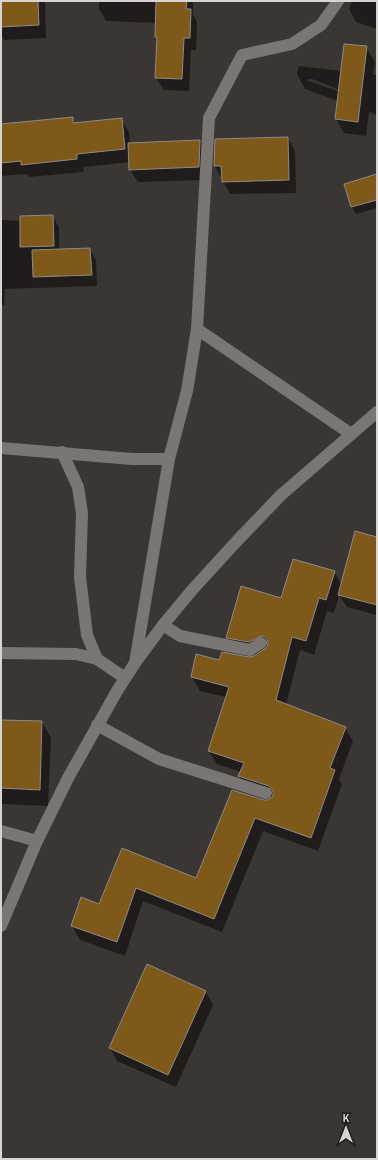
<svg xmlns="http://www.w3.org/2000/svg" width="378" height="1160" font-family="'Archivo Narrow',sans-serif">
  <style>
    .shadow { fill: #0007; fill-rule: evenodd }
    .building { fill: #7e5919; stroke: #8d8b87 }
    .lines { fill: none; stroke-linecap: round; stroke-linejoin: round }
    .service { stroke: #7a7674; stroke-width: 12 }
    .minor { stroke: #7a7674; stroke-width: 12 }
  </style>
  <rect width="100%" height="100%" fill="#3a3634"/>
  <g class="shadow">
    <path d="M 1,1 L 45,1 L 46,38 L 4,40 L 1,34 Z"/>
    <path d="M 99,1 L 193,1 L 193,15 L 197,22 L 196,50 L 191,50 L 189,91 L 164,90 L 156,78 L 158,40 L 156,37 L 156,23 L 106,21 L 99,9 Z"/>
    <path d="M 352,1 L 377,1 L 377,29 L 356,22 L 349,9 Z"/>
    <path d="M 366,47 L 375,62 L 373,75 L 377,75 L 377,115 L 369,112 L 366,136 L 344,133 L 336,119 L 338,101 L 305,89 L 297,74 L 299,66 L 342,71 ZM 312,79 L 343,91 L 343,93 L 306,80 Z"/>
    <path d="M 72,118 L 75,124 L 121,119 L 129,132 L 130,144 L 200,141 L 207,154 L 206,180 L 138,182 L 130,170 L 130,162 L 83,167 L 84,172 L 29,177 L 27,174 L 1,176 L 1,122 L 3,125 Z"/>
    <path d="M 288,138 L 295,151 L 296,193 L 230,194 L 215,166 L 216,140 Z"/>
    <path d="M 377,175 L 377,208 L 356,214 L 352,207 L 345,185 Z"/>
    <path d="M 52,216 L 59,227 L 59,250 L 90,249 L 96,260 L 97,286 L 5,289 L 4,305 L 1,305 L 1,220 L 21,221 Z"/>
    <path d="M 377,538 L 377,615 L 347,607 L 339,595 L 334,613 L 327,611 L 314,655 L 300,650 L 286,705 L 345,728 L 353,741 L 339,779 L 342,784 L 318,851 L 263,831 L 222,932 L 143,901 L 125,956 L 80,940 L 72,926 L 81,899 L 100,905 L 122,850 L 197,880 L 264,801 L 268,801 L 272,798 L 247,790 L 239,776 L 241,772 L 217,764 L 209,751 L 226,697 L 200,691 L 192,677 L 220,661 L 249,658 L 257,655 L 235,651 L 227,637 L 282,599 L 334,572 L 342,585 Z"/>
    <path d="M 1,721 L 42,722 L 51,738 L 48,806 L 1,804 Z"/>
    <path d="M 147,966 L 206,992 L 213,1005 L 176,1087 L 117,1061 L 110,1048 Z"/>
  </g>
  <g class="building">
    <path d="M 1,1 L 38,1 L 39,25 L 1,27 Z"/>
    <path d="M 156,1 L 187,1 L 186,9 L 191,9 L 190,38 L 184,38 L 182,79 L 155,78 L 157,37 L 155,37 Z"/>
    <path d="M 344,44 L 367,46 L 358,122 L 335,119 Z"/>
    <path d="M 73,117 L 73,123 L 122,118 L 125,149 L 77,154 L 77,159 L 21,165 L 21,161 L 1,163 L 1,124 Z"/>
    <path d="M 288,137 L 289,180 L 222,182 L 221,166 L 214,166 L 215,139 Z"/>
    <path d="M 200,140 L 199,167 L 129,170 L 128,143 Z"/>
    <path d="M 377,174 L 377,200 L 351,207 L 344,184 Z"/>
    <path d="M 53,215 L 54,246 L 20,247 L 20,216 Z"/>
    <path d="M 90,248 L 92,275 L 33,277 L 32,250 Z"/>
    <path d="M 355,531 L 377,537 L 377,605 L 338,595 Z"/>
    <path d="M 293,559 L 335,571 L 326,600 L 319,598 L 306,641 L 292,637 L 276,700 L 346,727 L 330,768 L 335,770 L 311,838 L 255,818 L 214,919 L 136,888 L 117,942 L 71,926 L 81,897 L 99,904 L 122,848 L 196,878 L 232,790 L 264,800 L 268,800 L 273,796 L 273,791 L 269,786 L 238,776 L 244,763 L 208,751 L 229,687 L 191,677 L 196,654 L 219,660 L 222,652 L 249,657 L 254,656 L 267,647 L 268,643 L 267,639 L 265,637 L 261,636 L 249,642 L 226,638 L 241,586 L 281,598 Z"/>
    <path d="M 1,720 L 42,721 L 40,790 L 1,788 Z"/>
    <path d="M 147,964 L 206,991 L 168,1075 L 109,1048 Z"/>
  </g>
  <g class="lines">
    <g class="service">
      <path d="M 163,625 L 180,636 L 250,650 L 261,643"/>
      <path d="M 1,653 L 76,654 L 97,659"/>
      <path d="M 97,725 L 159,759 L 266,793"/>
      <path d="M 1,831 L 37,841"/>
    </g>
    <g class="minor">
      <path d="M 197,329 L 351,434"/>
      <path d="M 1,448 L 132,459 L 169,459"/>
      <path d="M 62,452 L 78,487 L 82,513 L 80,577 L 87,635 L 97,659 L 125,678"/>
      <path d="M 135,663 L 169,459 L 187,391 L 197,329 L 209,118 L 242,55 L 292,44 L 321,25 L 338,1"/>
      <path d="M 1,926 L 37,841 L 68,778 L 117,691 L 135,663 L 163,625 L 193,589 L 236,542 L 281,495 L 377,412"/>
    </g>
  </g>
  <rect width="378" height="1160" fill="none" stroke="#d7d5d4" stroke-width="4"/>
  <g transform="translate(346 1128)" stroke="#201e1d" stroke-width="3" paint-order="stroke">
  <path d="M0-3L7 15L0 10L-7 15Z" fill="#d7d5d4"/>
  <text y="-6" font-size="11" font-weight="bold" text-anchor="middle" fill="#d7d5d4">K</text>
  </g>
</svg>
